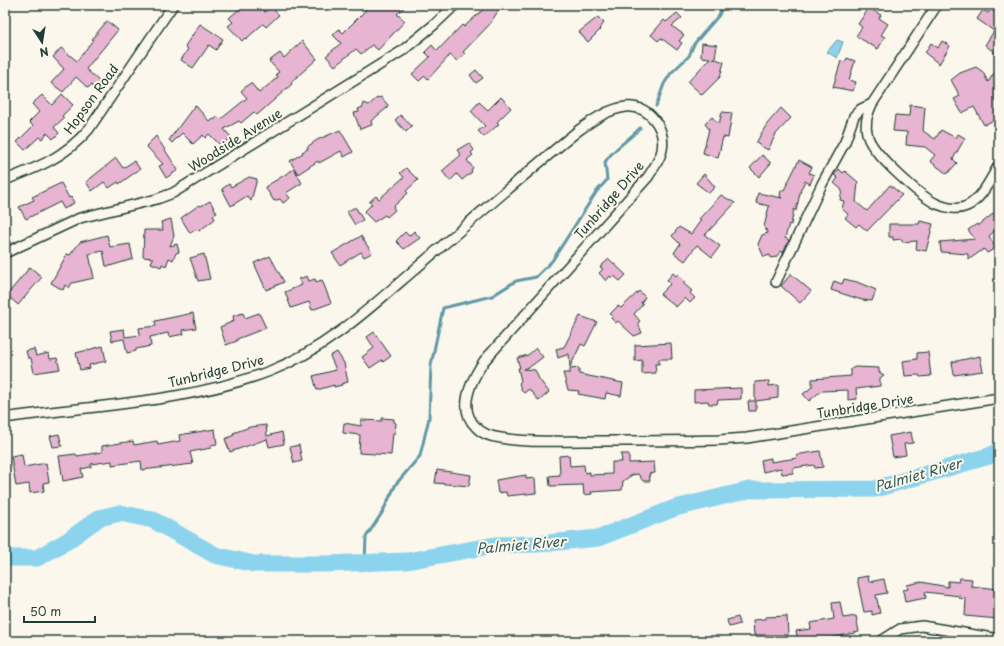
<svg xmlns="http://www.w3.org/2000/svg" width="1004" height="646" font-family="'Playpen Sans',sans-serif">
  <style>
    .water { fill: #8cd4ee; stroke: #6098a4 }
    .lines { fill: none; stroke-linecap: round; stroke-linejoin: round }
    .stream { stroke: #6098a4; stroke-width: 3 }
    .river { stroke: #8cd4ee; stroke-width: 17 }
    .building { fill: #e7b4d2; stroke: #1f3d34 }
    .minor-casing { stroke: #1f3d34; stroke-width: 12 }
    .minor { stroke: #fbf7ec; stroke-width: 9 }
    .labels { text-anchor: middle; stroke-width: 4; stroke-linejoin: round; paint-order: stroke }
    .street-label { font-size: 13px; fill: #1f3d34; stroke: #fbf7ec }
    .water-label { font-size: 14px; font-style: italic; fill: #355b59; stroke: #fbf7ec }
  </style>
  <rect width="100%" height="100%" fill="#fbf7ec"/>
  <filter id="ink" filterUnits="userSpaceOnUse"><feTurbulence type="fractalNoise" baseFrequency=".025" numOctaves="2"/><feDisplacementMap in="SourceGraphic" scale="8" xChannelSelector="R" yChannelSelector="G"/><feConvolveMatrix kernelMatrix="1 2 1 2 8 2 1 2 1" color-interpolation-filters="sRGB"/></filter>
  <g filter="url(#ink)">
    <path class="water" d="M 837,40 L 843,42 L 837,58 L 827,52 Z"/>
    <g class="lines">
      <g class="stream">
        <path d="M 656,106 L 664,84 L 671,73 L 689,56 L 694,44 L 719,15 L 723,5"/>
        <path d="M 365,563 L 366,537 L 382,513 L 396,484 L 420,456 L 429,418 L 431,365 L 443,308 L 492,296 L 516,281 L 536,277 L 552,261 L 597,191 L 607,180 L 605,162 C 614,148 629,140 640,128"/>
      </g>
      <path class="river" d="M 5,558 L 37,558 L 67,541 L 99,518 L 120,513 L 153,520 L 215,555 L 254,564 L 325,564 L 407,561 L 495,545 L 538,544 L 598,538 L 675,508 L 749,490 L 875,489 L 989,456 L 999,451"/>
    </g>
    <g class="building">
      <path d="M 244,5 L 258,5 L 265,12 L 271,7 L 279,15 L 266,27 L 263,24 L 246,39 L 245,38 L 242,41 L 228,26 L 233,22 L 229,18 Z"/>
      <path d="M 361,5 L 407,5 L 397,14 L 405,21 L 378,50 L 372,45 L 361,54 L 356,49 L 335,66 L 326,56 L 341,43 L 333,35 L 339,29 L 343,33 L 366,10 Z"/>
      <path d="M 488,5 L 502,5 L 489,25 L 463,52 L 465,54 L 457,61 L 450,55 L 428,79 L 425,76 L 419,81 L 412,74 L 430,57 L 425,52 L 432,45 L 437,51 L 462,25 L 464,27 Z"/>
      <path d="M 869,8 L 881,15 L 879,18 L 888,24 L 881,35 L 885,37 L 878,49 L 856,36 L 862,27 L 858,24 Z"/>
      <path d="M 990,9 L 999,15 L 999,56 L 985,45 L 994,31 L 977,19 L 983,10 L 988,13 Z"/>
      <path d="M 677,13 L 682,18 L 672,26 L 684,35 L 679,41 L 682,43 L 677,50 L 661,38 L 658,41 L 651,35 L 664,20 L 666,22 Z"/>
      <path d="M 598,17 L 604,23 L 599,29 L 600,30 L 588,42 L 579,32 Z"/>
      <path d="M 107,21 L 118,30 L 86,69 L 100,82 L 95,88 L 91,85 L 88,88 L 76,77 L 63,92 L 51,83 L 64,69 L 53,57 L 61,48 L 77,61 L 93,40 L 92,39 Z"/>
      <path d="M 200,24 L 223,39 L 216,50 L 209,45 L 193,68 L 181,60 L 188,49 L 185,46 Z"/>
      <path d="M 302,41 L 317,59 L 291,82 L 292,84 L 257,115 L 254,112 L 241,123 L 239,121 L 224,129 L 231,137 L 221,146 L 209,134 L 205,138 L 203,135 L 193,144 L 182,133 L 172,143 L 169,140 L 195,105 L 209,121 L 212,118 L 214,120 L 218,116 L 221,119 L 247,98 L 241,91 L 249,84 L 251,83 L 259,93 L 278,77 L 276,74 L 279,72 L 269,61 L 280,53 L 284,58 Z"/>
      <path d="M 942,41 L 950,46 L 939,64 L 925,53 L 931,43 L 938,48 Z"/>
      <path d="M 702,43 L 717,45 L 715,58 L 713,58 L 724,62 L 720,77 L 702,95 L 688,82 L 710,58 L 701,57 Z"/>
      <path d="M 847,58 L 855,61 L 849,80 L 856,82 L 853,91 L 833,87 L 841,61 L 845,62 Z"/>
      <path d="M 999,66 L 999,129 L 994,120 L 984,125 L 974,107 L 962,113 L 954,99 L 960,96 L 951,80 L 960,73 L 976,67 L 983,72 L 988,82 Z"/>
      <path d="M 476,70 L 483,78 L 476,83 L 470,75 Z"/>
      <path d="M 62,94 L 73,105 L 62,116 L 64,118 L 54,127 L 59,133 L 53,139 L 47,133 L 42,139 L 39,137 L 25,150 L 17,142 L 33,126 L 29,122 L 39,112 L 32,104 L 42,95 L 52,105 Z"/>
      <path d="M 378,97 L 379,98 L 381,97 L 388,105 L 387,108 L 371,121 L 372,125 L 360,129 L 354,113 L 359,112 L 358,109 L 363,107 L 364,103 L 369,105 Z"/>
      <path d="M 501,97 L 511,108 L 497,122 L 499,124 L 484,137 L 478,131 L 485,126 L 471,111 L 479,102 L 488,110 Z"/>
      <path d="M 910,105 L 925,107 L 923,131 L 935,139 L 941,130 L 956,138 L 958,134 L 965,138 L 953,159 L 957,163 L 947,174 L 930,161 L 935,155 L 925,147 L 906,145 L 907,132 L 893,131 L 895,115 L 909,116 Z"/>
      <path d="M 781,108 L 791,118 L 776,134 L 768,150 L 756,143 L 767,124 Z"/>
      <path d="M 722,112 L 732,113 L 728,138 L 723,137 L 718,158 L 703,153 L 709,129 L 705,124 L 712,117 L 719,124 Z"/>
      <path d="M 400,115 L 412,126 L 406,132 L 395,120 Z"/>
      <path d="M 340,130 L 353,152 L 344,157 L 341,151 L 319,163 L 318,161 L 298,174 L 290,161 L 303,153 L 302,152 L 308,149 L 307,147 L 317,140 Z"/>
      <path d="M 156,136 L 178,170 L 166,178 L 159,166 L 163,164 L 146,146 Z"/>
      <path d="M 469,143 L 474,150 L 471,153 L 473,155 L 467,160 L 473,168 L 471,170 L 472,172 L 462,180 L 457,174 L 450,181 L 442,171 L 461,155 L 457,150 Z"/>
      <path d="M 762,155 L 771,163 L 759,177 L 750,168 Z"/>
      <path d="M 116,158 L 123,168 L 134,161 L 140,169 L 119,184 L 118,182 L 109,188 L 104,182 L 92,191 L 86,182 Z"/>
      <path d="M 799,160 L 812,167 L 809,173 L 814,175 L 810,184 L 805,181 L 801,189 L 796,211 L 794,209 L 791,225 L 789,224 L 785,238 L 789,240 L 783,253 L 781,251 L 776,257 L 771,258 L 770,255 L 764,257 L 758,244 L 762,235 L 768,233 L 764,227 L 769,206 L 756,203 L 758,193 L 782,198 L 780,196 L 781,190 L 784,190 Z"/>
      <path d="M 406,168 L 418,180 L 406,191 L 408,193 L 393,207 L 395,210 L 387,217 L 385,215 L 374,222 L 364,212 L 372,204 L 369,202 L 376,196 L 379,199 L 404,177 L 400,173 Z"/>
      <path d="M 294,169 L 302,183 L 286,193 L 290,198 L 283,203 L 280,199 L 274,201 L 265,187 Z"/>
      <path d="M 839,169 L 843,173 L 845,171 L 858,182 L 856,202 L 867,211 L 890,185 L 902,195 L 867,231 L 859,224 L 856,227 L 845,218 L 848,214 L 842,209 L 844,201 L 840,200 L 842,190 L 834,183 L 838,178 L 834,175 Z"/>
      <path d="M 704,174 L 715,187 L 709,193 L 696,183 Z"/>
      <path d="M 249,177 L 257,179 L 251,201 L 247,196 L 231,206 L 222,189 L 229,184 L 231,187 Z"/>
      <path d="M 61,183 L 69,198 L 71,197 L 74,203 L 64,209 L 60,202 L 26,219 L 19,207 L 34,200 L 32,197 Z"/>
      <path d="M 721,195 L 735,203 L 705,235 L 720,246 L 712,257 L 697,245 L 685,261 L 674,253 L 680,244 L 672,236 L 679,227 L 691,234 L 701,220 L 699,219 Z"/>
      <path d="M 210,201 L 217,213 L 213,215 L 215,219 L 199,231 L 197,229 L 190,233 L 181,218 L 199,205 L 201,206 Z"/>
      <path d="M 353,208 L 356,208 L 363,220 L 355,225 L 347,212 Z"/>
      <path d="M 999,209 L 999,227 L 989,236 L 996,248 L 987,253 L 984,249 L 968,260 L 968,254 L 941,252 L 940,242 L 975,239 L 968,230 L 977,224 L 978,226 Z"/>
      <path d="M 171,219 L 174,236 L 170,246 L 177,244 L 179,252 L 176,253 L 173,260 L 169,258 L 166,266 L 162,264 L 161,267 L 151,263 L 153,258 L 143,257 L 144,230 L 163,230 L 161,222 Z"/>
      <path d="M 920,221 L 933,224 L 926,251 L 916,249 L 917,241 L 902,242 L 902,239 L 893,240 L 893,237 L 889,237 L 889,224 L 919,224 Z"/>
      <path d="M 414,231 L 420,238 L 404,249 L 396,241 L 405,232 L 409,236 Z"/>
      <path d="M 107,235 L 110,247 L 130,244 L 133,259 L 110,266 L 106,266 L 103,251 L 89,254 L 94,278 L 72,283 L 69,288 L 65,285 L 63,290 L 51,283 L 67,254 L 70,255 L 80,242 Z"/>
      <path d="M 361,236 L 372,253 L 364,257 L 361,252 L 340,265 L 332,253 Z"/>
      <path d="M 204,254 L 210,279 L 198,281 L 190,258 Z"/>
      <path d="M 270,256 L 284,282 L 266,290 L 254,263 Z"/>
      <path d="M 609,259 L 626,275 L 620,281 L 614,276 L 612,278 L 610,276 L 606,281 L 599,273 L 603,269 L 600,267 Z"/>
      <path d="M 30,267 L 42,277 L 18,305 L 7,295 Z"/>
      <path d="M 673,273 L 676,276 L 678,274 L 685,281 L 683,283 L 692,291 L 690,293 L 695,298 L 690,303 L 685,298 L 676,307 L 660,294 L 670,284 L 667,280 Z"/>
      <path d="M 791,274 L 811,291 L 800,303 L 781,286 Z"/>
      <path d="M 307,276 L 309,281 L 315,279 L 316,282 L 322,280 L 331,303 L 312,310 L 309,302 L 291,308 L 285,292 L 302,285 L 299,279 Z"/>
      <path d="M 844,279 L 857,282 L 876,290 L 872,301 L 862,300 L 831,290 L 834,281 L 842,284 Z"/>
      <path d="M 639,291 L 645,297 L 641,303 L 643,304 L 634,314 L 640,321 L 638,323 L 642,333 L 634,336 L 618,321 L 616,323 L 611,318 L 613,316 L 610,314 L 618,306 L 621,308 Z"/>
      <path d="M 193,313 L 196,328 L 183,330 L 184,334 L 169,337 L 168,333 L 150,337 L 151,346 L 136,349 L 136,351 L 127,353 L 124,339 L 112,341 L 110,331 L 124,329 L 125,337 L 140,335 L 139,328 L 156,326 L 155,321 Z"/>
      <path d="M 243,313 L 245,318 L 259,313 L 266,328 L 237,339 L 237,341 L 226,345 L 220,327 L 234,321 L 233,316 Z"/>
      <path d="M 580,316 L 597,322 L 585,346 L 581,344 L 570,367 L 569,354 L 558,358 L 556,349 L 564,347 Z"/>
      <path d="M 374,332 L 391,356 L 383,362 L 382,360 L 370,368 L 362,357 L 374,348 L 367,337 Z"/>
      <path d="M 671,343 L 672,359 L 659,359 L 659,364 L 655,364 L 656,373 L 642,374 L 642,360 L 635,361 L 635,345 Z"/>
      <path d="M 103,346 L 106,361 L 89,365 L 90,368 L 80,370 L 76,353 Z"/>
      <path d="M 536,348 L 543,357 L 531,366 L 523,369 L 535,370 L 539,379 L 549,392 L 539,401 L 529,389 L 524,393 L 521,389 L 519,383 L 521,381 L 518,368 L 520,368 L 517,358 L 528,355 Z"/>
      <path d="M 34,349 L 36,356 L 49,353 L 50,359 L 57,358 L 60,369 L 34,373 L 31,358 L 28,358 L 26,351 Z"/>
      <path d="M 337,352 L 344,363 L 348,382 L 341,384 L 342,385 L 334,387 L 334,385 L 317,390 L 313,376 L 336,370 L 330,356 Z"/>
      <path d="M 928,352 L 931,376 L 920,377 L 919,375 L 905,376 L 903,361 L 917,359 L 917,353 Z"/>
      <path d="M 980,356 L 983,371 L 954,375 L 952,362 Z"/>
      <path d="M 855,367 L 879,368 L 879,372 L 884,375 L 880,378 L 880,386 L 856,389 L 857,399 L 848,400 L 848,390 L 821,391 L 809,401 L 803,394 L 812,387 L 812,379 L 851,376 L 851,369 Z"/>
      <path d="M 579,368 L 579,374 L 623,383 L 621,396 L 606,393 L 605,399 L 578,394 L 579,391 L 568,390 L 563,373 L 570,373 L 570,369 Z"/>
      <path d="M 769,381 L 769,386 L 778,385 L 778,398 L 756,401 L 756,411 L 749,411 L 748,401 L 755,401 L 755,382 Z"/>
      <path d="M 741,388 L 741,399 L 718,400 L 717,404 L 709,404 L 708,401 L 694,402 L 694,390 Z"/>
      <path d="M 382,418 L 394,419 L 394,422 L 396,423 L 395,433 L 393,433 L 391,455 L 359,453 L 360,435 L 343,433 L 344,423 L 361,426 L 361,420 L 382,421 Z"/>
      <path d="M 266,425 L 267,436 L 282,432 L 284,444 L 269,447 L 267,439 L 230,452 L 225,439 L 234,435 L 233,433 L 250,427 Z"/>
      <path d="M 215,429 L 217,444 L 211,445 L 211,448 L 190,452 L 193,464 L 142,470 L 141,461 L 112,465 L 112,461 L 91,464 L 91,467 L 81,469 L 83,477 L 63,481 L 59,456 L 76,454 L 77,456 L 102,452 L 102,446 L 133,441 L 134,445 L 157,441 L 158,445 L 180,441 L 179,435 Z"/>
      <path d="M 911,432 L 913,443 L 904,444 L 906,455 L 893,457 L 889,436 Z"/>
      <path d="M 59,434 L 62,446 L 53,447 L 50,436 Z"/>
      <path d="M 299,445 L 302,461 L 294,463 L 290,447 Z"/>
      <path d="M 820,451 L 823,467 L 815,468 L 814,465 L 793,468 L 793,473 L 782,474 L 781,468 L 763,472 L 761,460 L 771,458 L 771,462 L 797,458 L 796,456 L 801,454 Z"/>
      <path d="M 22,454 L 24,467 L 46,463 L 49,482 L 43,483 L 44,491 L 30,493 L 29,484 L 16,486 L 11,456 Z"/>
      <path d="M 621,454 L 629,454 L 629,463 L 654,462 L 655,473 L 649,474 L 650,481 L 643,481 L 638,474 L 632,475 L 623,481 L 622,490 L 591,492 L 592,494 L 584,495 L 583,485 L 550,486 L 549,476 L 560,475 L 559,456 L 569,455 L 570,466 L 584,465 L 585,473 L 590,472 L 590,475 L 612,474 L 612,462 L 622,462 Z"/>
      <path d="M 437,470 L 471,475 L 469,486 L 435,483 Z"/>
      <path d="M 526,475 L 526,479 L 535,478 L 536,493 L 507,496 L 506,492 L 498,493 L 496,480 Z"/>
      <path d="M 868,576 L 869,582 L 884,579 L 887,593 L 876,595 L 880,613 L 872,615 L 872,611 L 864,612 L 857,578 Z"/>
      <path d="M 960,578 L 972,579 L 971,586 L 999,589 L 998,619 L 965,616 L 966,599 L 959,598 L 960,596 L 925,592 L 926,598 L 905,602 L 903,590 L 908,589 L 907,585 L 921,582 L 948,587 L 948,581 L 959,582 Z"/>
      <path d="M 840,602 L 843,618 L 856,616 L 859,632 L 826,639 L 826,641 L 798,641 L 796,631 L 811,629 L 810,623 L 834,619 L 832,603 Z"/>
      <path d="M 787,616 L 788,635 L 754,635 L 753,620 L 765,619 L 765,617 Z"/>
      <path d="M 738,617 L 740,624 L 729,627 L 727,620 Z"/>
    </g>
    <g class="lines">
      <g class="minor-casing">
        <g id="minor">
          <path d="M 937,5 L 872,104 C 867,115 864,125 868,137 C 873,154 921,197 937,204 C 946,208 958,210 967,206 C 982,199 991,178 999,165"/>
          <path d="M 5,180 C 39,167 65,157 89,129 L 173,5"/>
          <path d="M 5,253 L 80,218 L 157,199 L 173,193 L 402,51 L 435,24 L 455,5"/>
          <path d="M 776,282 L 822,184 L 845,142 L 854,116 L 861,109 L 872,104"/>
          <path d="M 5,418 C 93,405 187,403 270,371 C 325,350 370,308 414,270 C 469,223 523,175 579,130 C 593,120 608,109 626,107 C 649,105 666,128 662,150 C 660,160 653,169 648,177 L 484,361 C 472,379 456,408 476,427 C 482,434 492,437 501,438 C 527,443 556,441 583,441 C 628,441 674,441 719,440 L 747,438 L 999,398"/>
          <path d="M 881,641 L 900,629 L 922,626 L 999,639"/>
        </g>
      </g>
      <use href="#minor" class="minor"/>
    </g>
  </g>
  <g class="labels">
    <g class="street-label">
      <text transform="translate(91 99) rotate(-54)" y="5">Hopson Road</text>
      <text transform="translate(235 140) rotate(-32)" y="5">Woodside Avenue</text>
      <text transform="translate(609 200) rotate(-49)" y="5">Tunbridge Drive</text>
      <text transform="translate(216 371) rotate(-14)" y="5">Tunbridge Drive</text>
      <text transform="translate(865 406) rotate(-9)" y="5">Tunbridge Drive</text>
    </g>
    <g class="water-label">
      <text transform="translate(918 475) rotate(-16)" y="5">Palmiet River</text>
      <text transform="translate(521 545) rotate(-5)" y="5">Palmiet River</text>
    </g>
  </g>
  <rect width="1004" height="646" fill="none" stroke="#fbf7ec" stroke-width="20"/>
  <rect x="10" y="10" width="984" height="626" fill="none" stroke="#1f3d34" stroke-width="1.5" filter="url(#ink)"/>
  <g transform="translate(42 42) rotate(168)" stroke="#fbf7ec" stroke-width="3" paint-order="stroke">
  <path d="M0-3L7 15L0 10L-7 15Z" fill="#1f3d34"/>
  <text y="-6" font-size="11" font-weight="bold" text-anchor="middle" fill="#1f3d34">N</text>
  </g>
  <path d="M24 616v6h71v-6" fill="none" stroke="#1f3d34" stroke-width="2"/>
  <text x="30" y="616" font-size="12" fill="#1f3d34" stroke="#fbf7ec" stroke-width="3" paint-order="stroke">50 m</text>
</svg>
